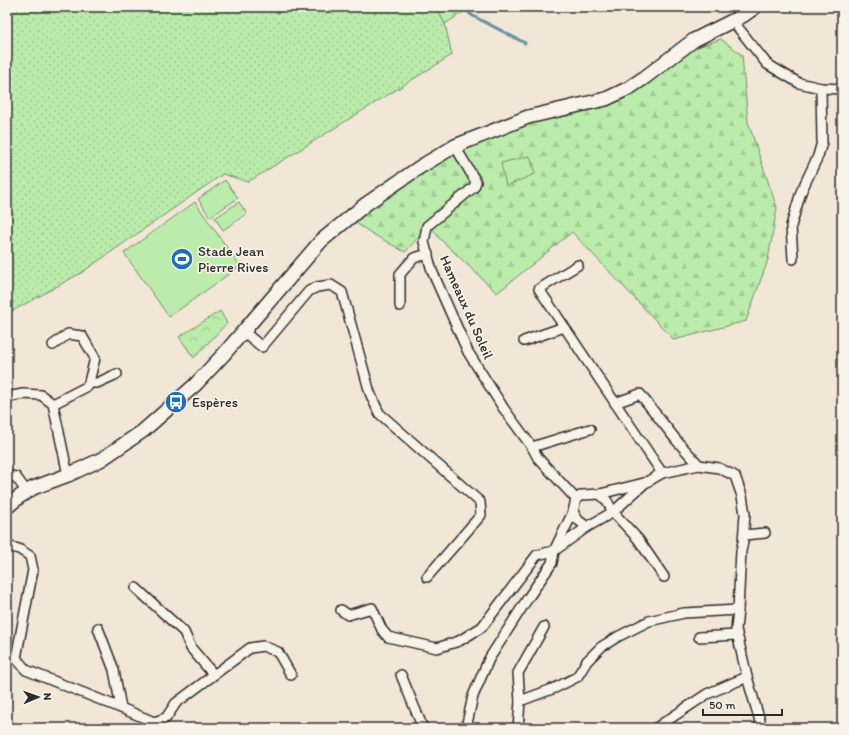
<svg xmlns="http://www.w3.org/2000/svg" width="849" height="735" font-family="Itim,sans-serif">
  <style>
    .grass { fill: url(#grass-dots); stroke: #738c6b }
    .forest { fill: url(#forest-firs); stroke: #738c6b }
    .park { fill: url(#park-crowns); stroke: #738c6b }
    .pitch { fill: #bbecab; stroke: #738c6b }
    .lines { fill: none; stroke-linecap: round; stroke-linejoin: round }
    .stream { stroke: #6b90a5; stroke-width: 3 }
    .street-casing { stroke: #2b2b2b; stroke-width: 12 }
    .secondary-casing { stroke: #2b2b2b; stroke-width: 16 }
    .street { stroke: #f7f3e8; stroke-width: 9 }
    .secondary { stroke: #f7f3e8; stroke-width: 13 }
    .labels { text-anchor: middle; stroke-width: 3.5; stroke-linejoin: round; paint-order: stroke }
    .poi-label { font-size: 14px; fill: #2b2b2b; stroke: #f7f3e8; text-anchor: start }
    .street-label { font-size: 14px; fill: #2b2b2b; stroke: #f7f3e8 }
  </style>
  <defs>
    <pattern id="grass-dots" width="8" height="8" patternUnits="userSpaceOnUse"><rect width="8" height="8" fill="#bbecab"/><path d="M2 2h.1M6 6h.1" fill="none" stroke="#a1cb93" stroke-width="1.8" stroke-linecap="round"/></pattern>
    <pattern id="forest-firs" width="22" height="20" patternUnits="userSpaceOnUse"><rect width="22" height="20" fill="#bbecab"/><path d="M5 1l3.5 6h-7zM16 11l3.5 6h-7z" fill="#a1cb93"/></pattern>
    <pattern id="park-crowns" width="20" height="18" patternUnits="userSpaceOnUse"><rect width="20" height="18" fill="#bbecab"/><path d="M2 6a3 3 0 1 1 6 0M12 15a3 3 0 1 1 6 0" fill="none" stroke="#a1cb93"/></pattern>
  </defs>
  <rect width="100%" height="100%" fill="#f2e6d7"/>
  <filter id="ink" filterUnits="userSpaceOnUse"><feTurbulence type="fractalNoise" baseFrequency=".025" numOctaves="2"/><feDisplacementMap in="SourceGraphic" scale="8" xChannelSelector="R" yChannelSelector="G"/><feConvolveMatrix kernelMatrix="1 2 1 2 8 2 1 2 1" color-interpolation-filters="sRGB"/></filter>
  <g filter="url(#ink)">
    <path class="grass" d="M 7,7 L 436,7 L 445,24 L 452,55 L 248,182 L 223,174 L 81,273 L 7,314 Z"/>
    <g class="forest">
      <path d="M 436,7 L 471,7 L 445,24 Z"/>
      <path d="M 721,39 L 742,55 L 748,122 L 777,208 L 768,260 L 746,321 L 674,340 L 572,232 L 497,293 L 439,238 L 430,225 L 405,252 L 371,233 L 353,221 L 441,158 L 539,108 L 636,89 L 689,50 Z"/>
    </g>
    <path class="park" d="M 220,311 L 227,323 L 194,358 L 179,337 Z"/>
    <g class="pitch">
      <path d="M 530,156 L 535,174 L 506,186 L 501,163 Z"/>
      <path d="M 225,180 L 238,198 L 210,217 L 198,199 Z"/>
      <path d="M 195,202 L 240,266 L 169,317 L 124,253 Z"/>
      <path d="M 239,202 L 247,214 L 223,230 L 215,218 Z"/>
    </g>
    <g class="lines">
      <path class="stream" d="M 462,7 L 473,16 L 525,43"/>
      <g class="street-casing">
        <g id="street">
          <path d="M 732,20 L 767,64 L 799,83 L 821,88 L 842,89"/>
          <path d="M 455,146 L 476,182 L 474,187 L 427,226 L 424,242 L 432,271 L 468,352 L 504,409 L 532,447 L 538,458 L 576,499"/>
          <path d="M 793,259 L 791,226 L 801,192 L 818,156 L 822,142 L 821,88"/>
          <path d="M 578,265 L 539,289 L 662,473"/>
          <path d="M 400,306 L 400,274 L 414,258 L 428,254"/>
          <path d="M 243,331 L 262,347 L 309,291 L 317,287 L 331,285 L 342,292 L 370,393 L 379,413 L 480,502 L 481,515 L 427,577"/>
          <path d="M 524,341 L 564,327"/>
          <path d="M 53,345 L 68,334 L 82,336 L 95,358 L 88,386 L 53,404"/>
          <path d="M 89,383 L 97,383 L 117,374"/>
          <path d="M 7,397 L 23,394 L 41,395 L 53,404 L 68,475"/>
          <path d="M 615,403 L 640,394 L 677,441 L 699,465"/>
          <path d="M 532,447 L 590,429"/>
          <path d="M 7,478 L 10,476 L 16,477 L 27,492"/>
          <path d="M 600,494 L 607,501 L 613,512 L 587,527 L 578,520 L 573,512 L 576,499 L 582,495 Z"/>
          <path d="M 600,494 L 644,483"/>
          <path d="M 744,535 L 765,533"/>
          <path d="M 7,546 L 19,549 L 30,556 L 33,570 L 16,658 L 26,670 L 121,708 L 154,722 L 166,718 L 176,703 L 250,648 L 263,646 L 278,652 L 291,675"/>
          <path d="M 664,577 L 638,539 L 613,512 L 645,483 L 662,473 L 699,465 L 719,468 L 735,476 L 742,496 L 745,514 L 743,542 L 741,551 L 738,610 L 736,629 L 747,677 L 762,728"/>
          <path d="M 136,588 L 184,632 L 191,648 L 213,674"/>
          <path d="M 341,610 L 348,615 L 372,608 L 382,630 L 388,637 L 437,648 L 459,641 L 482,627 L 537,555 L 554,551 L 587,527"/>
          <path d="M 98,628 L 114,670 L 121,708"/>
          <path d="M 699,637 L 737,635"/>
          <path d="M 401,675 L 423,728"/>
          <path d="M 520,701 L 555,688 L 577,677 L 587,661 L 601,647 L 619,636 L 649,621 L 684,613 L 738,610"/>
          <path d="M 466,728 L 473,696 L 489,659 L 528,598 L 552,563 L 554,551 L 573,512"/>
          <path d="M 518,728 L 520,701 L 518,673 L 544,627"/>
          <path d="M 656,728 L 707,694 L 747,677"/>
        </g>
      </g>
      <g class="secondary-casing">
        <path id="secondary" d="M 7,507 L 19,497 L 33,488 L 68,475 L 102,459 L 143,431 L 195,385 L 224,354 L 321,241 L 366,204 L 420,167 L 455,146 L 528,117 L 606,99 L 629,88 L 644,78 L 694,40 L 744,15 L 755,7"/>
      </g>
      <use href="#street" class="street"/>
      <use href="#secondary" class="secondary"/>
    </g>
  </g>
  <defs>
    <g id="stadium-disc" transform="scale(1.15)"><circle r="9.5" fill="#1f6fb2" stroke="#f7f3e8"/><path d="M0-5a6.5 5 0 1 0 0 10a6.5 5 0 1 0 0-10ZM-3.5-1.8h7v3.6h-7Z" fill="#fff"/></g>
    <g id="bus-disc" transform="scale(1.15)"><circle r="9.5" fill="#1f6fb2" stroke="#f7f3e8"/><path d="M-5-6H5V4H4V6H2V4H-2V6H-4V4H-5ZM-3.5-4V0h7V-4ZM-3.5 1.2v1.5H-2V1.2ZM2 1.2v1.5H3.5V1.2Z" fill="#fff"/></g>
  </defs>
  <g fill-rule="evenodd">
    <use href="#stadium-disc" x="182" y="259"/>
    <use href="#bus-disc" x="176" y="402"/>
  </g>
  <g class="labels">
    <g class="poi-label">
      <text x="198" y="256">Stade Jean<tspan x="198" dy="16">Pierre Rives</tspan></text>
      <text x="192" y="407">Espères</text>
    </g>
    <g class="street-label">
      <text transform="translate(467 307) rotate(66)" y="5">Hameaux du Soleil</text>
    </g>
  </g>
  <rect width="849" height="735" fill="none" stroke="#f7f3e8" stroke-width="24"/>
  <rect x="12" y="12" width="825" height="711" fill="none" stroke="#2b2b2b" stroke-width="1.5" filter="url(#ink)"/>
  <g transform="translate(38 697) rotate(88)" stroke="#f7f3e8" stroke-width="3" paint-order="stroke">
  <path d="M0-3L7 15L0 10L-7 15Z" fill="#2b2b2b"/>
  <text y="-6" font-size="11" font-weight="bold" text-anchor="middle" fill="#2b2b2b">N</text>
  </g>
  <path d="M703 709v6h79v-6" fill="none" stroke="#2b2b2b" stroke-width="2"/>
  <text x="709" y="709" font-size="12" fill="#2b2b2b" stroke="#f7f3e8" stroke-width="3" paint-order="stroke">50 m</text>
</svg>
